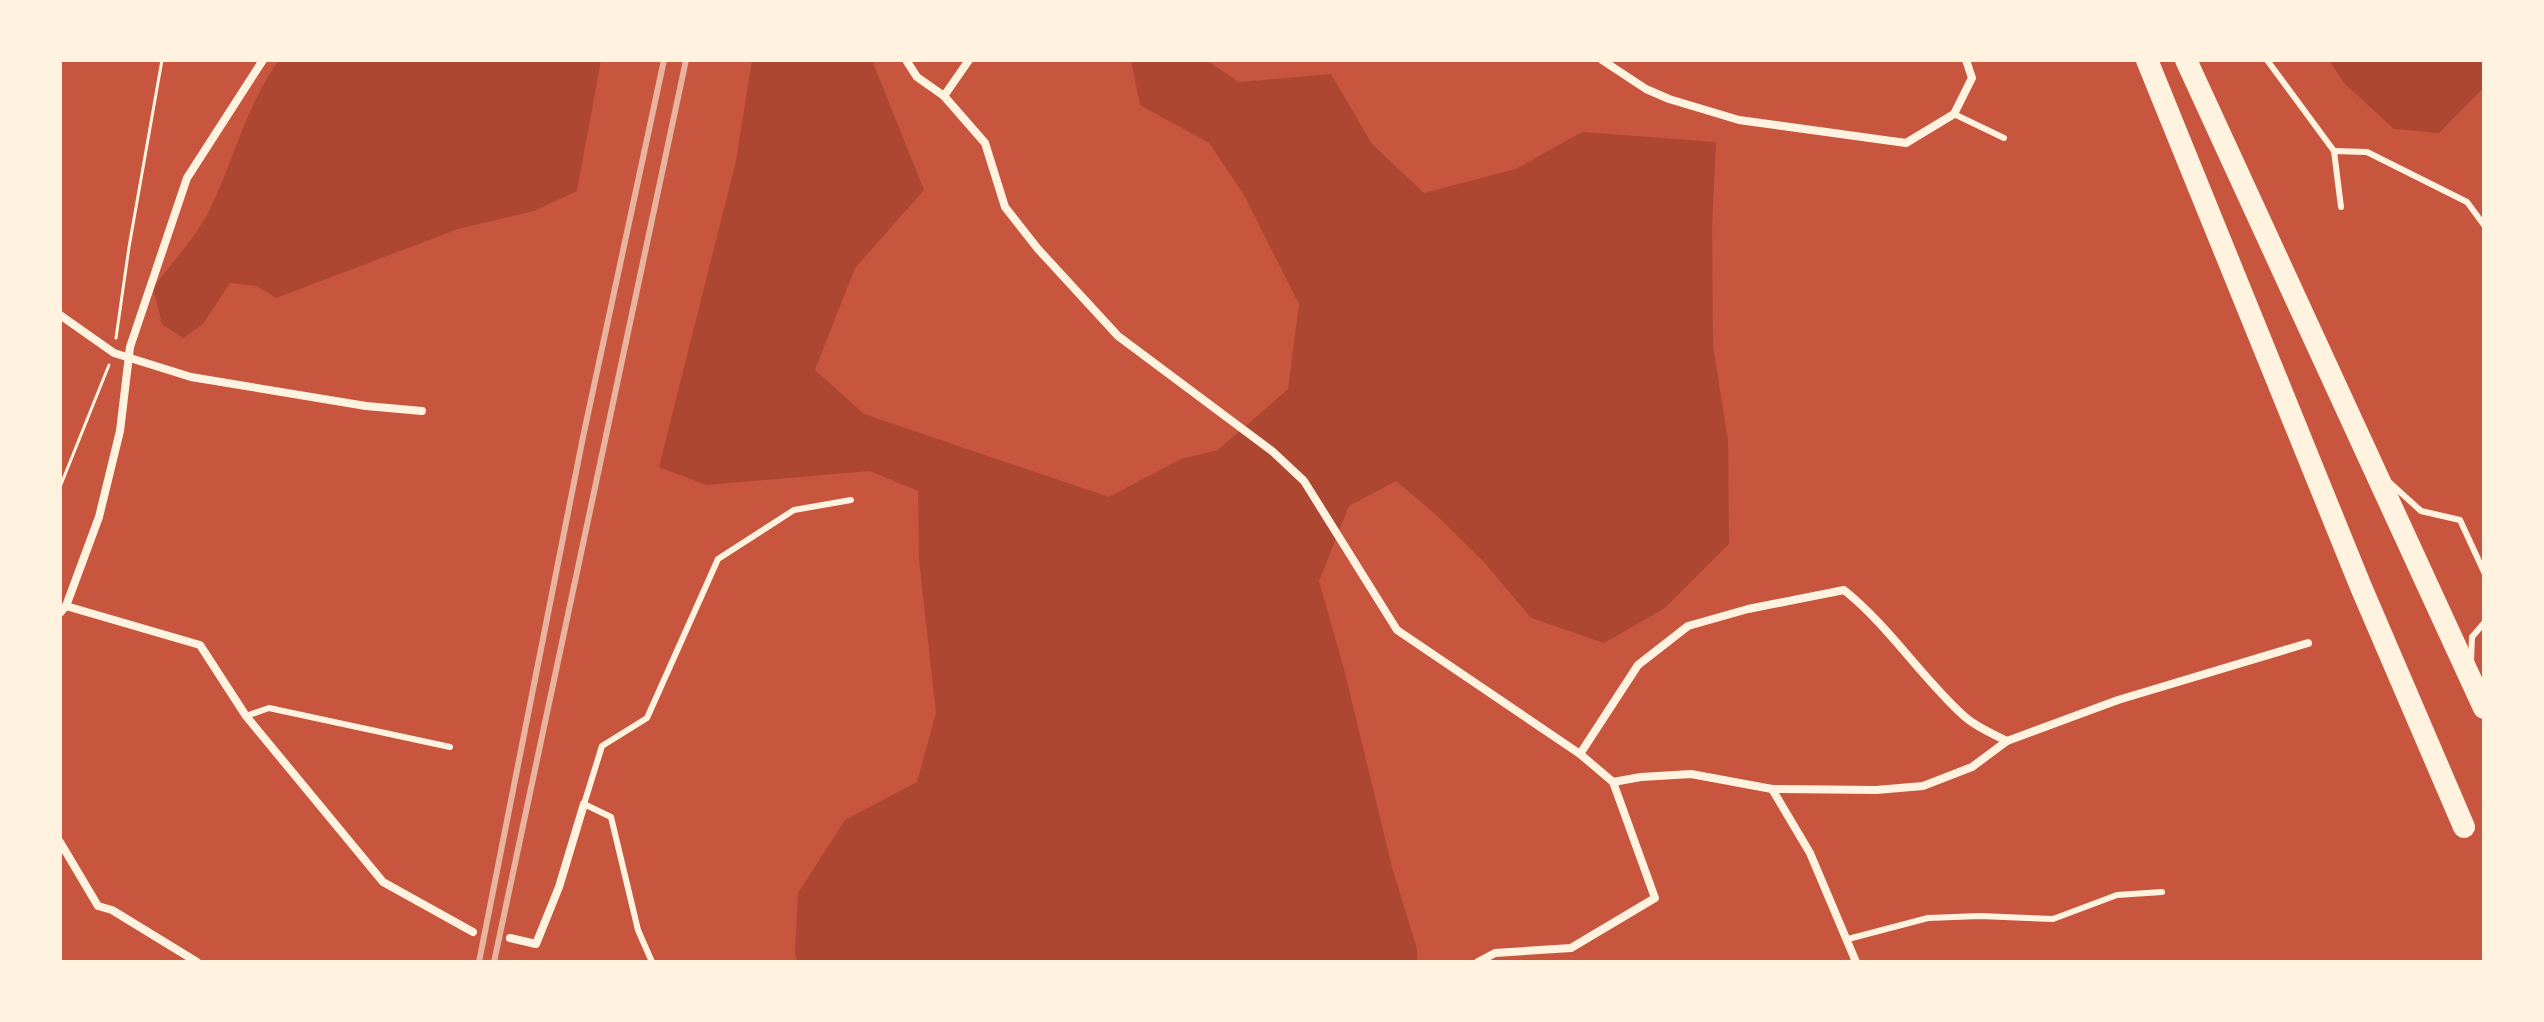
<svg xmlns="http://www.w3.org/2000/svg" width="2544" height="1022" font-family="'Fira Sans Condensed',sans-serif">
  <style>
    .green { fill: #ae4732 }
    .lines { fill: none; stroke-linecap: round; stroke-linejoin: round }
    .path { stroke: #fff3e0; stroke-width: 3 }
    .service { stroke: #fff3e0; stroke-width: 6 }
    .minor { stroke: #fff3e0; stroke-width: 8 }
    .motorway { stroke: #fff3e0; stroke-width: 22 }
    .rail { stroke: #e9b49f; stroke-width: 6 }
  </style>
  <rect width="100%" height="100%" fill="#c8553d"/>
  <g class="green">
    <path d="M 279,60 L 601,60 L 577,191 L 534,211 L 458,229 L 276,298 L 257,286 L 230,283 L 203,324 L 183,338 L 162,324 L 153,288 C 170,265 200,232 211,207 C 234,158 247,104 279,60 Z"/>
    <path d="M 752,60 L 872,60 L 924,190 L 855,268 L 815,370 L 864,414 L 1109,497 L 1181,459 L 1218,450 L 1288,389 L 1299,304 L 1244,195 L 1209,143 L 1140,105 L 1131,60 L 1206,60 L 1239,82 L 1331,74 L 1372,144 L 1424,193 L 1516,169 L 1582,132 L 1716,142 L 1712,228 L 1713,346 L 1728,440 L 1729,544 L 1665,608 L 1604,643 L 1531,618 L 1483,561 L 1433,512 L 1396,481 L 1349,506 L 1319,581 L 1344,669 L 1392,867 L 1417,949 L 1417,962 L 797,962 L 795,952 L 798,893 L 845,820 L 917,782 L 936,713 L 919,560 L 918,491 L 870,471 L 706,485 L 659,467 L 736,161 Z"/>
    <path d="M 2329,60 L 2484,60 L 2484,87 L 2439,133 L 2394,129 L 2344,83 Z"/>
  </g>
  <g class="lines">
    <g class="path">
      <path d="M 116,338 L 129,247 L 162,60"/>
      <path d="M 60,487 L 109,365"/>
    </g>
    <g class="service">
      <path d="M 2267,60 L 2334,151"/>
      <path d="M 1954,114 L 2004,138"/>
      <path d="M 2341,207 L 2334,151 L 2367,152 L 2467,202 L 2484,225"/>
      <path d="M 2389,482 L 2421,511 L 2460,520 L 2484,572"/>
      <path d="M 2471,661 L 2472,637 L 2484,623"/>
      <path d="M 246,716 L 269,708 L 450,747"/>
      <path d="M 1848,939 L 1928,918 L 1980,916 L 2053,919 L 2117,895 L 2162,892"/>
      <path d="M 652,962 L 638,930 L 611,817 L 584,804 L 602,746 L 647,718 L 718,559 L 794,510 L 851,500"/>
    </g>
    <g class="minor">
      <path d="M 906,60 L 917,77 L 944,96 L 969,60"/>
      <path d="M 1602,60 L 1646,89 L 1669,99 L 1739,120 L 1906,143 L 1954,114 L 1972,78 L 1966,60"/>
      <path d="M 944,96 L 985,143 L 1005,207 L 1038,249 L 1118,336 L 1272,451 L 1304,481 L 1397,630 L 1580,754 L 1613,782 L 1655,898 L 1571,948 L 1495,953 L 1478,962"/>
      <path d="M 60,315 L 114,353 L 191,377 L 366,406 L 422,411"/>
      <path d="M 66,606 L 200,645 L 246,716 L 383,882 L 473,932"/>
      <path d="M 60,613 L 66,606 L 99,517 L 120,431 L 130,347 L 187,178 L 263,60"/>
      <path d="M 1580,754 L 1638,665 L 1688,626 L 1748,609 L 1844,590 C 1890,627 1921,677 1964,716 C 1976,727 1993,734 2007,741"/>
      <path d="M 1613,782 L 1641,777 L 1691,774 L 1772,789 L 1876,790 L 1923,786 L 1972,767 L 2007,741 L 2118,700 L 2308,643"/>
      <path d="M 1772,789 L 1810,853 L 1856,962"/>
      <path d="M 60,842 L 98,906 L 112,910 L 197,962"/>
      <path d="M 510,938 L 536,944 L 559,887 L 584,804"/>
    </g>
    <g class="motorway">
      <path d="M 2147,60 L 2361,587 L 2464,827"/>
      <path d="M 2186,60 L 2484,708"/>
    </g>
    <g class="rail">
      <path d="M 479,962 L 583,437 L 664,60"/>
      <path d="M 494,962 L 686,60"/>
    </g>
  </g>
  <rect width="2544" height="1022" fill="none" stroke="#fff3e0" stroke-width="124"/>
</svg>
